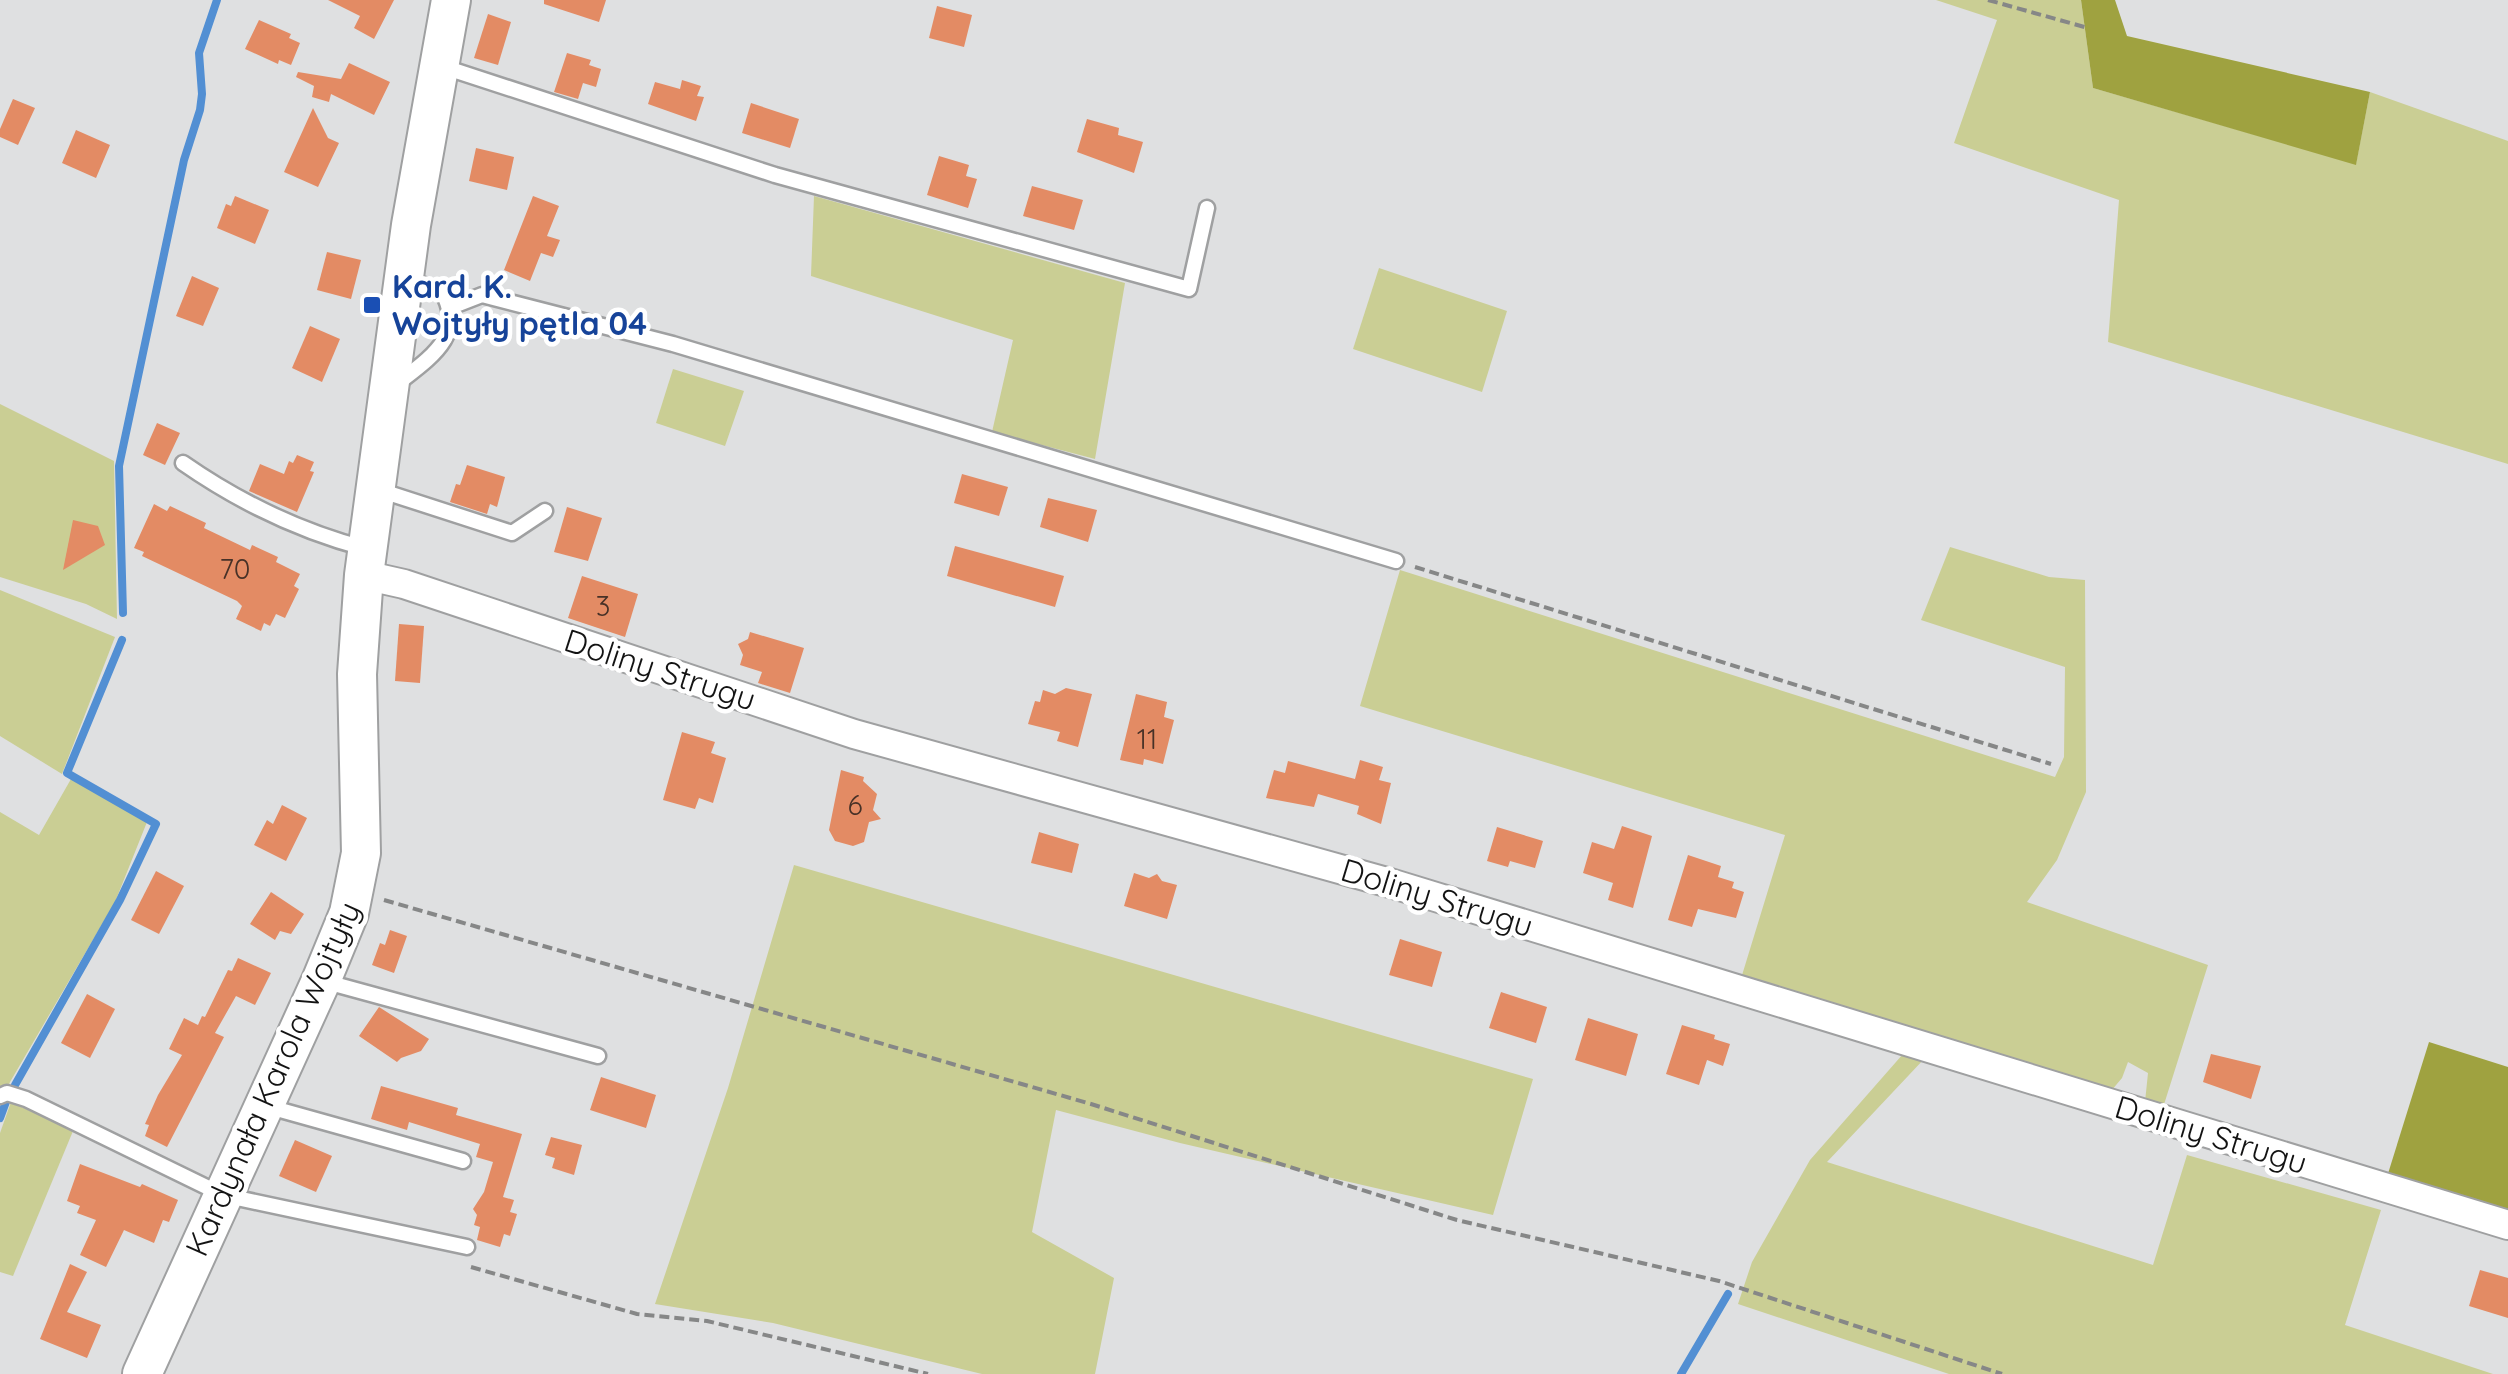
<svg xmlns="http://www.w3.org/2000/svg" width="2508" height="1374" font-family="Quicksand,sans-serif">
  <style>
    .green { fill: #cace94 }
    .forest { fill: #9fa240 }
    .lines { fill: none; stroke-linecap: round; stroke-linejoin: round }
    .stream { stroke: #528fd3; stroke-width: 8 }
    .building { fill: #e38b64 }
    .lane-casing { stroke: #9fa0a1; stroke-width: 19 }
    .street-casing { stroke: #9fa0a1; stroke-width: 32 }
    .secondary-casing { stroke: #9fa0a1; stroke-width: 42 }
    .path { stroke: #868787; stroke-width: 4; stroke-dasharray: 10 5; stroke-linecap: butt }
    .lane { stroke: #fff; stroke-width: 14 }
    .street { stroke: #fff; stroke-width: 28 }
    .secondary { stroke: #fff; stroke-width: 38 }
    .transit-dot { fill: #1a4fb4; stroke: #fff; stroke-width: 4 }
    .labels { text-anchor: middle; stroke-width: 9; stroke-linejoin: round; paint-order: stroke }
    .number-label { font-size: 28px; fill: #473127 }
    .transit-label { font-size: 32px; font-weight: bold; fill: #164399; stroke: #fff; text-anchor: start }
    .street-label { font-size: 32px; fill: #131313; stroke: #fff }
  </style>
  <rect width="100%" height="100%" fill="#dfe0e1"/>
  <g class="green">
    <path d="M 1936,0 L 2081,0 L 2093,88 L 2356,164 L 2370,92 L 2508,141 L 2508,464 L 2108,342 L 2119,200 L 1954,143 L 1997,20 Z"/>
    <path d="M 814,196 L 1125,283 L 1095,459 L 992,432 L 1013,340 L 811,276 Z"/>
    <path d="M 1379,268 L 1507,311 L 1482,392 L 1353,349 Z"/>
    <path d="M 673,369 L 744,391 L 725,446 L 656,423 Z"/>
    <path d="M 0,404 L 114,461 L 117,619 L 86,604 L 0,577 Z"/>
    <path d="M 1950,547 L 2049,577 L 2085,580 L 2086,792 L 2057,860 L 2027,902 L 2208,965 L 2161,1114 L 2145,1102 L 2148,1073 L 2128,1062 L 2122,1078 L 2111,1091 L 1739,985 L 1785,835 L 1360,706 L 1400,570 L 2055,777 L 2064,757 L 2065,667 L 1921,620 Z"/>
    <path d="M 0,590 L 115,637 L 62,774 L 0,736 Z"/>
    <path d="M 71,779 L 147,822 L 115,902 L 10,1082 L 0,1106 L 0,812 L 39,835 Z"/>
    <path d="M 794,865 L 1533,1079 L 1493,1215 L 1180,1143 L 1056,1110 L 1032,1232 L 1114,1278 L 1095,1374 L 982,1374 L 773,1323 L 655,1304 L 728,1088 Z"/>
    <path d="M 1903,1054 L 1925,1058 L 1827,1162 L 2153,1265 L 2187,1155 L 2381,1210 L 2345,1325 L 2493,1374 L 1949,1374 L 1738,1304 L 1752,1262 L 1810,1160 Z"/>
    <path d="M 11,1102 L 73,1131 L 13,1276 L 0,1272 L 0,1133 Z"/>
  </g>
  <g class="forest">
    <path d="M 2081,0 L 2115,0 L 2127,36 L 2370,92 L 2356,165 L 2093,88 Z"/>
    <path d="M 2429,1042 L 2508,1067 L 2508,1215 L 2386,1180 Z"/>
  </g>
  <g class="lines">
    <g class="stream">
      <path d="M 123,613 L 119,466 L 184,160 L 200,110 L 202,94 L 199,53 L 217,0"/>
      <path d="M 15,1085 L 120,900 L 156,824 L 67,773 L 122,640"/>
      <path d="M 0,1118 L 7,1099"/>
      <path d="M 1681,1374 L 1728,1294"/>
    </g>
  </g>
  <g class="building">
    <path d="M 328,0 L 394,0 L 374,39 L 354,28 L 360,16 Z"/>
    <path d="M 544,0 L 606,0 L 599,22 L 544,4 Z"/>
    <path d="M 937,6 L 972,15 L 964,47 L 929,38 Z"/>
    <path d="M 488,14 L 511,22 L 498,65 L 474,58 Z"/>
    <path d="M 259,20 L 291,34 L 289,38 L 300,43 L 291,65 L 279,60 L 278,64 L 245,49 Z"/>
    <path d="M 567,53 L 591,60 L 589,65 L 601,69 L 596,87 L 583,83 L 578,99 L 554,92 Z"/>
    <path d="M 349,63 L 390,82 L 374,115 L 331,94 L 329,102 L 312,97 L 314,86 L 296,77 L 298,72 L 341,79 Z"/>
    <path d="M 682,80 L 701,86 L 697,96 L 704,97 L 696,121 L 648,104 L 655,82 L 680,89 Z"/>
    <path d="M 13,99 L 35,108 L 18,145 L 0,137 L 0,129 Z"/>
    <path d="M 751,103 L 799,119 L 790,148 L 742,133 Z"/>
    <path d="M 313,108 L 328,138 L 339,143 L 318,187 L 284,172 Z"/>
    <path d="M 1087,119 L 1119,128 L 1118,135 L 1143,142 L 1134,173 L 1077,152 Z"/>
    <path d="M 76,130 L 110,145 L 96,178 L 62,163 Z"/>
    <path d="M 476,148 L 514,157 L 507,190 L 469,181 Z"/>
    <path d="M 939,156 L 969,165 L 966,176 L 977,179 L 968,208 L 927,195 Z"/>
    <path d="M 1032,186 L 1083,200 L 1074,230 L 1023,216 Z"/>
    <path d="M 235,196 L 269,210 L 255,244 L 217,228 L 226,204 L 231,206 Z"/>
    <path d="M 533,196 L 559,206 L 547,236 L 560,240 L 553,257 L 541,253 L 530,281 L 504,270 Z"/>
    <path d="M 327,252 L 361,260 L 351,299 L 317,290 Z"/>
    <path d="M 192,276 L 219,288 L 203,326 L 176,316 Z"/>
    <path d="M 310,326 L 340,339 L 322,382 L 292,368 Z"/>
    <path d="M 157,423 L 180,433 L 165,465 L 143,455 Z"/>
    <path d="M 297,455 L 314,462 L 310,471 L 314,472 L 297,512 L 249,491 L 260,464 L 284,474 L 289,461 L 293,463 Z"/>
    <path d="M 467,465 L 505,477 L 497,507 L 490,504 L 487,514 L 450,502 L 456,484 L 460,485 Z"/>
    <path d="M 962,474 L 1008,487 L 999,516 L 954,503 Z"/>
    <path d="M 1048,498 L 1097,510 L 1088,542 L 1040,527 Z"/>
    <path d="M 154,504 L 167,511 L 170,506 L 206,523 L 204,528 L 250,550 L 252,545 L 278,557 L 276,562 L 300,574 L 294,586 L 299,589 L 285,618 L 276,614 L 270,626 L 264,623 L 261,631 L 236,619 L 242,606 L 237,601 L 142,556 L 144,552 L 134,548 Z"/>
    <path d="M 567,507 L 602,518 L 588,561 L 554,552 Z"/>
    <path d="M 73,520 L 98,526 L 105,545 L 63,570 Z"/>
    <path d="M 955,546 L 1064,576 L 1055,607 L 947,576 Z"/>
    <path d="M 582,576 L 638,594 L 625,637 L 568,618 Z"/>
    <path d="M 399,624 L 424,626 L 420,683 L 395,681 Z"/>
    <path d="M 750,632 L 804,648 L 790,693 L 758,683 L 762,672 L 740,665 L 743,655 L 738,644 L 748,639 Z"/>
    <path d="M 1066,688 L 1092,694 L 1078,747 L 1057,741 L 1060,732 L 1028,724 L 1035,701 L 1040,702 L 1043,690 L 1055,694 Z"/>
    <path d="M 1136,694 L 1167,702 L 1164,717 L 1174,720 L 1163,764 L 1144,759 L 1143,765 L 1120,760 Z"/>
    <path d="M 682,732 L 715,742 L 711,753 L 726,758 L 713,803 L 699,798 L 695,809 L 663,800 Z"/>
    <path d="M 1360,760 L 1383,767 L 1379,780 L 1391,783 L 1381,824 L 1357,814 L 1359,806 L 1318,794 L 1314,807 L 1266,798 L 1274,770 L 1285,773 L 1288,761 L 1355,779 Z"/>
    <path d="M 841,770 L 864,777 L 863,781 L 877,794 L 873,810 L 881,819 L 869,822 L 864,842 L 853,846 L 835,841 L 829,830 Z"/>
    <path d="M 282,805 L 307,818 L 286,861 L 254,845 L 267,820 L 273,824 Z"/>
    <path d="M 1622,826 L 1652,836 L 1633,908 L 1608,900 L 1613,883 L 1583,873 L 1592,842 L 1614,849 Z"/>
    <path d="M 1497,827 L 1543,841 L 1535,868 L 1510,861 L 1508,867 L 1487,861 Z"/>
    <path d="M 1039,832 L 1079,844 L 1072,873 L 1031,863 Z"/>
    <path d="M 1688,855 L 1721,866 L 1718,877 L 1734,882 L 1732,888 L 1744,892 L 1736,918 L 1698,909 L 1692,927 L 1668,920 Z"/>
    <path d="M 156,871 L 184,886 L 159,934 L 131,920 Z"/>
    <path d="M 1134,873 L 1149,878 L 1157,874 L 1162,881 L 1177,885 L 1167,919 L 1124,906 Z"/>
    <path d="M 271,892 L 304,914 L 291,934 L 280,931 L 275,940 L 250,924 Z"/>
    <path d="M 390,930 L 407,936 L 394,973 L 372,965 L 380,943 L 385,945 Z"/>
    <path d="M 1400,939 L 1442,952 L 1432,987 L 1389,975 Z"/>
    <path d="M 238,958 L 271,973 L 255,1005 L 236,996 L 215,1033 L 224,1037 L 167,1147 L 145,1136 L 149,1125 L 145,1124 L 158,1095 L 182,1055 L 169,1049 L 184,1018 L 198,1025 L 202,1016 L 205,1017 L 228,970 L 232,971 Z"/>
    <path d="M 1501,992 L 1547,1007 L 1536,1043 L 1489,1028 Z"/>
    <path d="M 87,994 L 115,1009 L 90,1058 L 61,1043 Z"/>
    <path d="M 379,1007 L 429,1039 L 421,1051 L 401,1058 L 397,1062 L 359,1036 Z"/>
    <path d="M 1588,1018 L 1638,1034 L 1626,1076 L 1575,1060 Z"/>
    <path d="M 1682,1025 L 1715,1035 L 1714,1039 L 1730,1044 L 1723,1066 L 1707,1060 L 1699,1085 L 1666,1074 Z"/>
    <path d="M 2211,1054 L 2261,1066 L 2251,1099 L 2203,1082 Z"/>
    <path d="M 601,1077 L 656,1095 L 646,1128 L 590,1110 Z"/>
    <path d="M 381,1086 L 458,1108 L 456,1115 L 522,1134 L 503,1197 L 514,1200 L 510,1212 L 517,1214 L 510,1236 L 504,1234 L 500,1247 L 477,1240 L 480,1227 L 474,1225 L 477,1215 L 473,1209 L 484,1192 L 493,1162 L 476,1157 L 480,1144 L 409,1122 L 407,1130 L 371,1119 Z"/>
    <path d="M 551,1137 L 582,1145 L 574,1175 L 552,1168 L 555,1158 L 545,1155 Z"/>
    <path d="M 295,1140 L 332,1156 L 316,1192 L 279,1176 Z"/>
    <path d="M 80,1164 L 140,1187 L 142,1184 L 178,1200 L 169,1222 L 163,1220 L 154,1243 L 124,1230 L 106,1267 L 80,1255 L 96,1220 L 77,1213 L 80,1206 L 67,1201 Z"/>
    <path d="M 70,1264 L 87,1272 L 67,1312 L 101,1325 L 87,1358 L 40,1339 Z"/>
    <path d="M 2480,1270 L 2508,1278 L 2508,1318 L 2469,1306 Z"/>
  </g>
  <g class="lines">
    <g class="lane-casing">
      <g id="lane">
        <path d="M 441,66 L 775,175 L 1189,289 L 1207,208"/>
        <path d="M 451,307 L 482,295 L 673,344 L 1396,561"/>
        <path d="M 398,383 C 430,358 468,334 441,290 L 408,280"/>
        <path d="M 183,463 C 239,502 302,532 367,549"/>
        <path d="M 379,490 L 512,533 L 545,511"/>
        <path d="M 323,981 L 598,1056"/>
        <path d="M 0,1096 L 7,1093 L 26,1099 L 223,1195 L 467,1247"/>
        <path d="M 266,1106 L 463,1161"/>
      </g>
    </g>
    <g class="street-casing">
      <path id="street" d="M 364,575 L 404,584 L 854,734 L 1390,883 L 2508,1225"/>
    </g>
    <g class="secondary-casing">
      <path id="secondary" d="M 142,1374 L 321,981 L 349,913 L 361,853 L 357,674 L 364,575 L 411,225 L 451,0"/>
    </g>
    <g class="path">
      <path d="M 1988,0 L 2088,28"/>
      <path d="M 1415,567 L 2051,764"/>
      <path d="M 384,900 L 1091,1104 L 1457,1220 L 1719,1281 L 2002,1374"/>
      <path d="M 471,1267 L 637,1314 L 707,1321 L 928,1374"/>
    </g>
    <use href="#lane" class="lane"/>
    <use href="#street" class="street"/>
    <use href="#secondary" class="secondary"/>
  </g>
  <rect class="transit-dot" x="362" y="295" width="20" height="20" rx="5"/>
  <g class="labels">
    <g class="number-label">
      <text x="235" y="579">70</text>
      <text x="603" y="616">3</text>
      <text x="1147" y="749">11</text>
      <text x="855" y="815">6</text>
    </g>
    <g class="transit-label">
      <text x="392" y="298">Kard. K.<tspan x="392" dy="37">Wojtyły pętla 04</tspan></text>
    </g>
    <g class="street-label">
      <text transform="translate(660 670) rotate(18)" y="11">Doliny Strugu</text>
      <text transform="translate(1437 898) rotate(17)" y="11">Doliny Strugu</text>
      <text transform="translate(273 1079) rotate(-66)" y="11">Kardynała Karola Wojtyły</text>
      <text transform="translate(2211 1135) rotate(17)" y="11">Doliny Strugu</text>
    </g>
  </g>
</svg>
